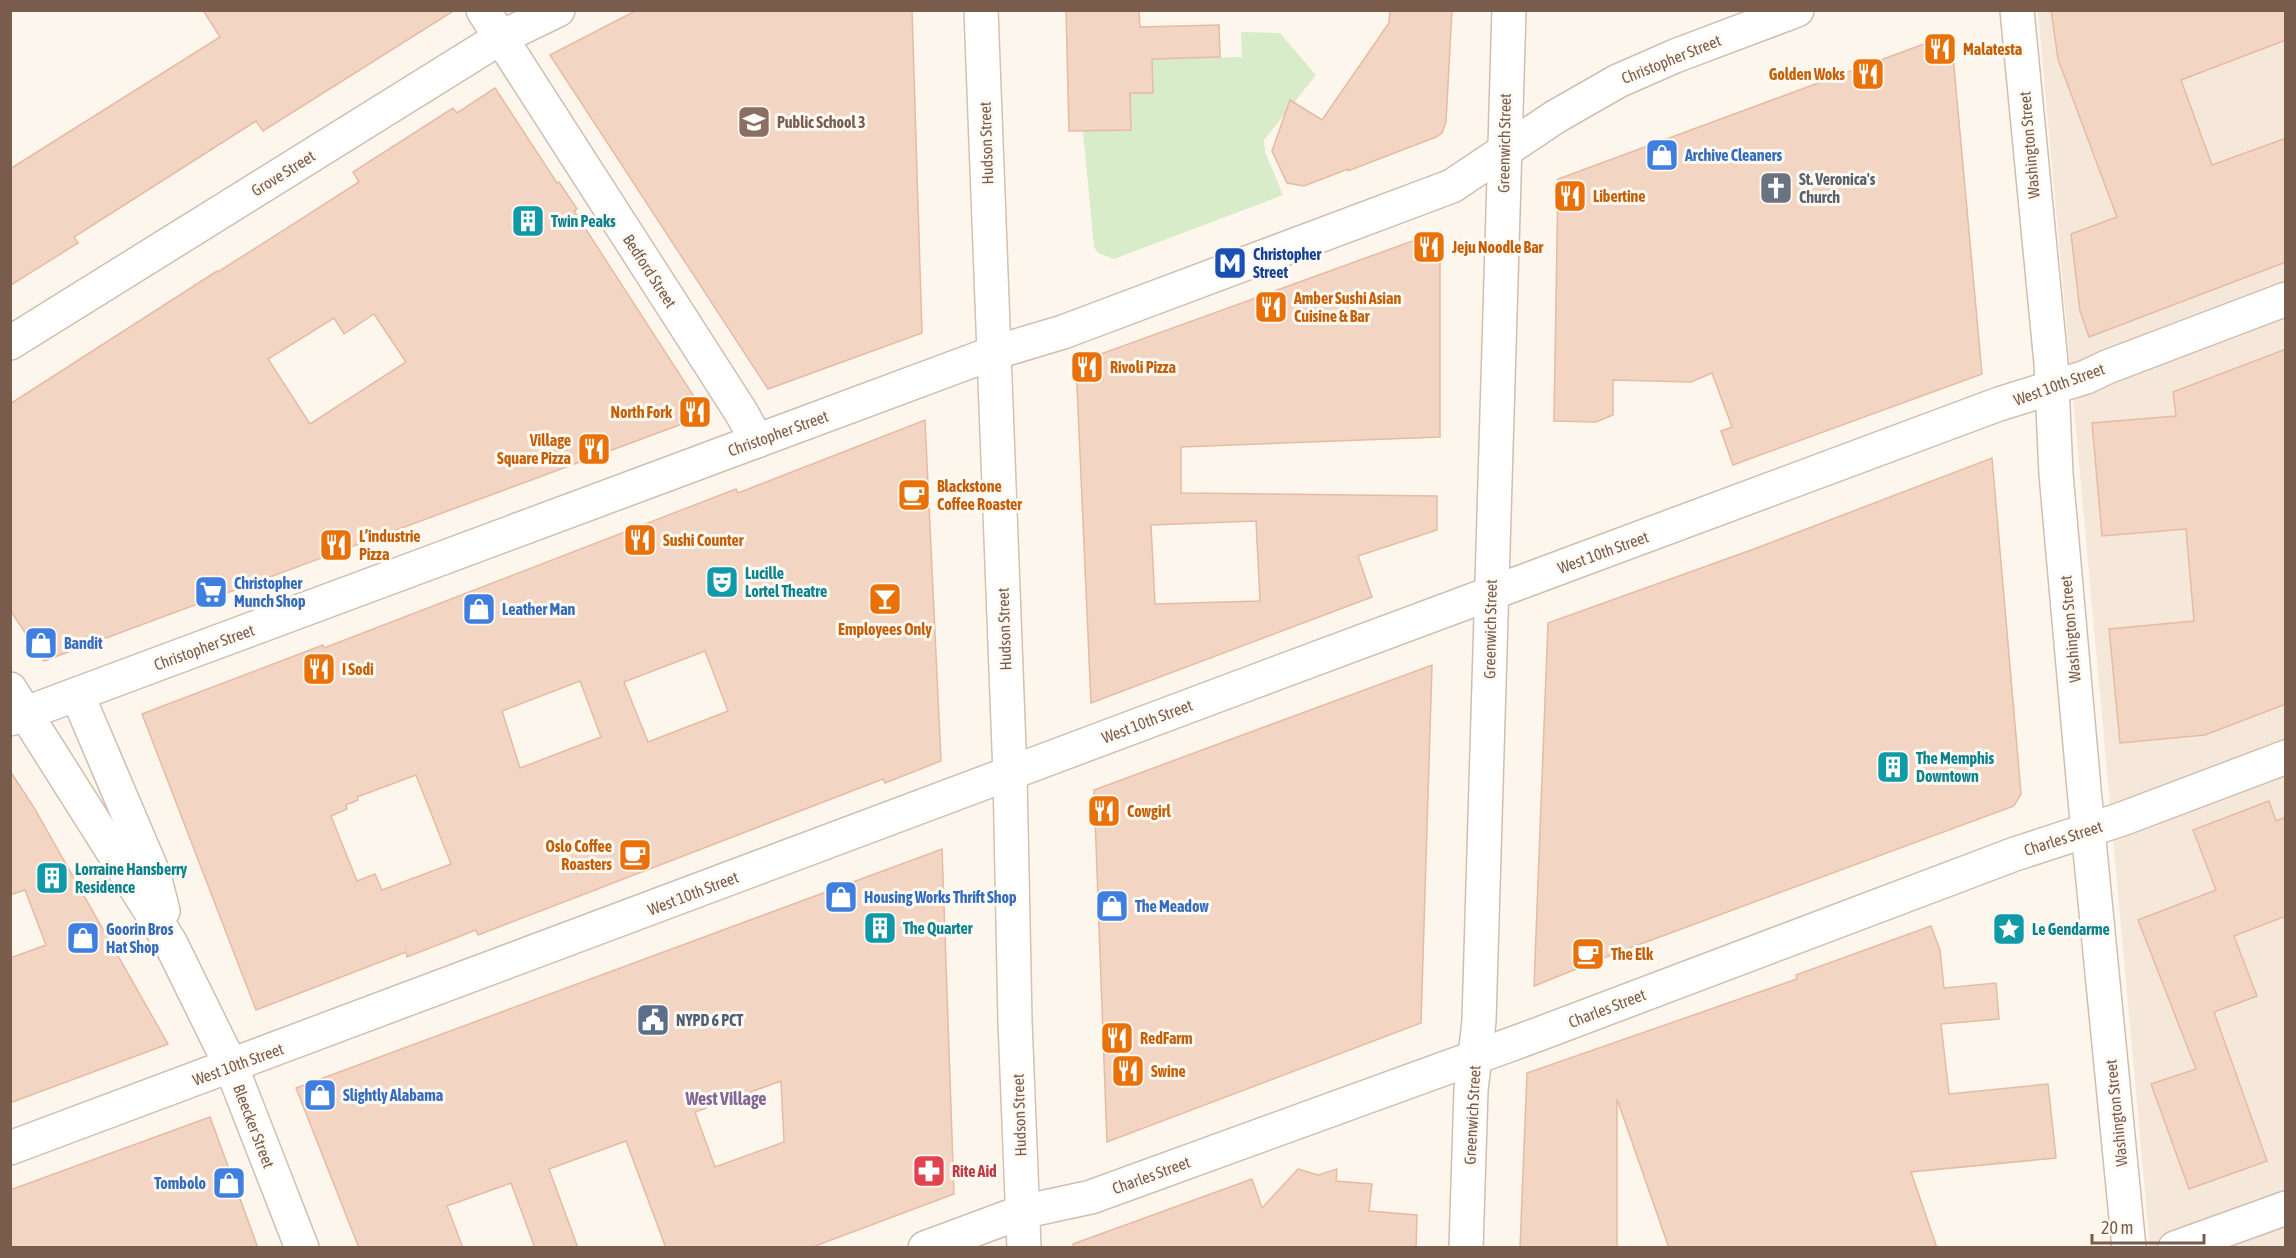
<svg xmlns="http://www.w3.org/2000/svg" width="2296" height="1258" font-family="'Asap Condensed',sans-serif">
  <style>
    .residential { fill: #f5e8da }
    .green { fill: #d8ecc9 }
    .building { fill: #f3d5c3; stroke: #e6bba3; stroke-width: 1.5; fill-rule: evenodd }
    .lines { fill: none; stroke-linecap: round; stroke-linejoin: round }
    .street-casing { stroke: #d1beb0; stroke-width: 36 }
    .secondary-casing { stroke: #d6c0b0; stroke-width: 36 }
    .street { stroke: #fff; stroke-width: 33 }
    .secondary { stroke: #fff; stroke-width: 33 }
    .labels { text-anchor: middle; stroke-width: 6; stroke-linejoin: round; paint-order: stroke }
    .food-label { font-size: 16px; font-weight: bold; fill: #c56008; stroke: #fffaf3; text-anchor: start }
    .street-label { font-size: 16px; fill: #7a5c4d; stroke: #fffaf3 }
    .education-label { font-size: 16px; font-weight: bold; fill: #785e54; stroke: #fffaf3; text-anchor: start }
    .shop-label { font-size: 16px; font-weight: bold; fill: #366cbe; stroke: #fffaf3; text-anchor: start }
    .worship-label { font-size: 16px; font-weight: bold; fill: #5b616d; stroke: #fffaf3; text-anchor: start }
    .culture-label { font-size: 16px; font-weight: bold; fill: #0d838f; stroke: #fffaf3; text-anchor: start }
    .transit-label { font-size: 16px; font-weight: bold; fill: #164399; stroke: #fffaf3; text-anchor: start }
    .service-label { font-size: 16px; font-weight: bold; fill: #4e5e75; stroke: #fffaf3; text-anchor: start }
    .health-label { font-size: 16px; font-weight: bold; fill: #be3a42; stroke: #fffaf3; text-anchor: start }
    .neighbourhood-label { font-size: 18px; font-weight: bold; fill: #846695; stroke: #fffaf3 }
  </style>
  <rect width="100%" height="100%" fill="#fdf6ec"/>
  <path class="residential" d="M 2038,11 L 2285,11 L 2285,1247 L 2150,1247 Z"/>
  <path class="green" d="M 1241,32 L 1280,33 L 1316,75 L 1264,140 L 1265,152 L 1283,195 L 1114,259 L 1098,253 L 1094,247 L 1083,131 L 1131,130 L 1130,93 L 1153,93 L 1152,59 L 1242,57 Z"/>
  <g class="building">
    <path d="M 203,10 L 455,10 L 263,131 L 256,121 L 74,237 L 78,243 L 11,285 L 10,169 L 220,37 Z"/>
    <path d="M 637,10 L 912,10 L 922,333 L 768,389 L 550,55 Z"/>
    <path d="M 1066,10 L 1139,10 L 1140,27 L 1219,25 L 1220,57 L 1152,59 L 1153,93 L 1130,93 L 1131,130 L 1069,131 Z"/>
    <path d="M 1390,10 L 1452,10 L 1446,122 L 1442,133 L 1436,137 L 1348,171 L 1348,169 L 1304,186 L 1287,183 L 1272,151 L 1290,100 L 1322,120 L 1389,23 Z"/>
    <path d="M 2051,10 L 2286,10 L 2286,40 L 2181,80 L 2212,165 L 2286,138 L 2286,262 L 2089,337 L 2080,311 L 2071,234 L 2117,217 L 2058,59 Z"/>
    <path d="M 1951,34 L 1982,374 L 1733,465 L 1721,431 L 1732,427 L 1712,373 L 1691,382 L 1613,380 L 1613,415 L 1596,422 L 1554,421 L 1558,179 Z"/>
    <path d="M 495,88 L 557,183 L 559,182 L 577,209 L 574,211 L 706,415 L 44,661 L 10,610 L 10,404 L 217,271 L 218,272 L 359,182 L 353,172 L 453,108 L 457,113 ZM 374,314 L 406,362 L 310,424 L 268,359 L 334,318 L 344,334 Z"/>
    <path d="M 1440,231 L 1440,437 L 1181,447 L 1181,493 L 1437,496 L 1437,530 L 1358,556 L 1372,597 L 1091,703 L 1076,363 ZM 1256,521 L 1260,601 L 1155,604 L 1151,525 Z"/>
    <path d="M 2286,349 L 2286,704 L 2205,735 L 2120,743 L 2109,629 L 2194,621 L 2186,529 L 2102,536 L 2092,423 L 2176,416 L 2173,392 Z"/>
    <path d="M 925,420 L 941,761 L 885,783 L 883,779 L 478,935 L 476,930 L 407,957 L 406,952 L 256,1010 L 142,714 L 323,645 L 324,648 L 736,489 L 738,493 ZM 705,651 L 728,711 L 648,742 L 624,682 ZM 580,681 L 601,737 L 520,768 L 502,711 ZM 416,775 L 451,864 L 382,890 L 375,874 L 357,881 L 331,816 L 347,809 L 346,805 L 358,800 L 357,797 Z"/>
    <path d="M 1992,458 L 2021,794 L 2014,806 L 1611,955 L 1534,986 L 1548,623 L 1754,549 Z"/>
    <path d="M 1432,665 L 1421,1023 L 1107,1142 L 1094,790 Z"/>
    <path d="M 10,771 L 33,806 L 168,1044 L 10,1103 L 10,958 L 46,945 L 25,890 L 10,895 Z"/>
    <path d="M 2269,801 L 2276,821 L 2286,817 L 2286,916 L 2234,936 L 2257,996 L 2214,1012 L 2267,1161 L 2189,1189 L 2151,1084 L 2196,1069 L 2138,920 L 2216,890 L 2193,830 Z"/>
    <path d="M 942,849 L 954,1194 L 810,1248 L 666,1248 L 626,1141 L 549,1169 L 578,1248 L 535,1248 L 511,1183 L 447,1206 L 463,1248 L 359,1248 L 296,1088 ZM 781,1081 L 784,1142 L 715,1167 L 695,1112 Z"/>
    <path d="M 1931,926 L 1940,950 L 1944,988 L 1996,983 L 1999,1019 L 1941,1024 L 1949,1094 L 2048,1084 L 2056,1158 L 1911,1172 L 1937,1248 L 1669,1248 L 1617,1099 L 1617,1248 L 1520,1248 L 1527,1073 L 1797,979 L 1796,975 Z"/>
    <path d="M 210,1117 L 258,1248 L 10,1248 L 10,1190 Z"/>
    <path d="M 1298,1169 L 1318,1175 L 1337,1169 L 1336,1181 L 1372,1184 L 1369,1211 L 1417,1215 L 1416,1248 L 1074,1248 L 1073,1244 L 1252,1179 L 1262,1208 Z"/>
  </g>
  <g class="lines">
    <g class="street-casing">
      <g id="street">
        <path d="M 483,10 L 741,412 L 757,441"/>
        <path d="M 2017,10 L 2051,363 L 2056,474 L 2084,789 L 2129,1248"/>
        <path d="M 10,343 L 500,38 L 558,10"/>
        <path d="M 10,689 L 170,942 L 231,1066 L 302,1248"/>
        <path d="M 77,694 L 154,875 L 163,911"/>
        <path d="M 10,719 L 993,353 L 1063,332 L 1452,186 L 1555,117 L 1618,81 L 1675,56 L 1797,10"/>
        <path d="M 10,1148 L 1253,682 L 1999,404 L 2086,377 L 2107,367 L 2286,299"/>
        <path d="M 925,1248 L 1022,1212 L 1091,1197 L 1531,1037 L 2015,854 L 2122,819 L 2286,757"/>
        <path d="M 1466,1248 L 1471,1090 L 1479,1021 L 1509,10"/>
        <path d="M 2175,1248 L 2286,1208"/>
      </g>
    </g>
    <g class="secondary-casing">
      <path id="secondary" d="M 981,10 L 1010,775 L 1015,1021 L 1024,1248"/>
    </g>
    <use href="#street" class="street"/>
    <use href="#secondary" class="secondary"/>
  </g>
  <defs>
    <g id="restaurant-square" transform="scale(1.725)"><rect x="-9" y="-9" width="18" height="18" rx="4" fill="#e8710a" stroke="#fffaf3"/><path d="M-5-6h1v4h1v-4h1v4h1v-4h1v5L-1.5 .5V6h-2V.5L-5-1ZM5-6V6H3V1.5H1.5Q1.5-4 5-6Z" fill="#fff"/></g>
    <g id="school-square" transform="scale(1.725)"><rect x="-9" y="-9" width="18" height="18" rx="4" fill="#8d6e63" stroke="#fffaf3"/><path d="M0-5L7-2L0 1L-7-2ZM-4 1L0 2.5L4 1V4Q0 6-4 4Z" fill="#fff"/></g>
    <g id="shop-square" transform="scale(1.725)"><rect x="-9" y="-9" width="18" height="18" rx="4" fill="#3f7fe0" stroke="#fffaf3"/><path d="M-5-2.5h2.3a2.7 3.5 0 0 1 5.4 0H5L5.5 6h-11ZM-1.5-2.5h3a1.5 2.3 0 0 0-3 0Z" fill="#fff"/></g>
    <g id="church-square" transform="scale(1.725)"><rect x="-9" y="-9" width="18" height="18" rx="4" fill="#6b7280" stroke="#fffaf3"/><path d="M-1.2-6h2.4v3.5h3.3v2.4h-3.3V6h-2.4V-.1h-3.3v-2.4h3.3Z" fill="#fff"/></g>
    <g id="building-square" transform="scale(1.725)"><rect x="-9" y="-9" width="18" height="18" rx="4" fill="#0f9aa8" stroke="#fffaf3"/><path d="M-4-6H4V6H1V3H-1V6H-4ZM-2.5-4.3h1.7v1.8h-1.7ZM.8-4.3h1.7v1.8H.8ZM-2.5-1h1.7V.8h-1.7ZM.8-1h1.7V.8H.8Z" fill="#fff"/></g>
    <g id="metro-square" transform="scale(1.725)"><rect x="-9" y="-9" width="18" height="18" rx="4" fill="#1a4fb4" stroke="#fffaf3"/><path d="M-5.5 5V-5H-3L0 0L3-5H5.5V5H3V-.5L0 4L-3-.5V5Z" fill="#fff"/></g>
    <g id="cafe-square" transform="scale(1.725)"><rect x="-9" y="-9" width="18" height="18" rx="4" fill="#e8710a" stroke="#fffaf3"/><path d="M-5.5-4.5H6V0H3Q3 3.5 0 3.5H-2.5Q-5.5 3.5-5.5 0ZM3-3.2v2h1.7v-2ZM-6 4.5H4V6H-6Z" fill="#fff"/></g>
    <g id="theatre-square" transform="scale(1.725)"><rect x="-9" y="-9" width="18" height="18" rx="4" fill="#0f9aa8" stroke="#fffaf3"/><path d="M-5-5.5Q0-4 5-5.5V0Q5 5 0 6Q-5 5-5 0ZM-3.3-2.5H-1v1.5H-3.3ZM1-2.5H3.3v1.5H1ZM-2.8 1Q0 5.5 2.8 1Z" fill="#fff"/></g>
    <g id="supermarket-square" transform="scale(1.725)"><rect x="-9" y="-9" width="18" height="18" rx="4" fill="#3f7fe0" stroke="#fffaf3"/><path d="M-6-5.5h2.5l.6 2H6L4.5 2H-2.5L-4.4-4H-6ZM-1.5 3.2a1.3 1.3 0 1 0 .1 0ZM3 3.2a1.3 1.3 0 1 0 .1 0Z" fill="#fff"/></g>
    <g id="bar-square" transform="scale(1.725)"><rect x="-9" y="-9" width="18" height="18" rx="4" fill="#e8710a" stroke="#fffaf3"/><path d="M-6-5H6L.8 .8V4.5H3.5V6h-7V4.5H-.8V.8Z" fill="#fff"/></g>
    <g id="sight-square" transform="scale(1.725)"><rect x="-9" y="-9" width="18" height="18" rx="4" fill="#0f9aa8" stroke="#fffaf3"/><path d="M0-6L1.8-2.2L6-1.7L2.9 1.2L3.7 5.4L0 3.3L-3.7 5.4L-2.9 1.2L-6-1.7L-1.8-2.2Z" fill="#fff"/></g>
    <g id="civic-square" transform="scale(1.725)"><rect x="-9" y="-9" width="18" height="18" rx="4" fill="#5c6f8a" stroke="#fffaf3"/><path d="M-.6-6.5H3V-4.5H.6V-3L4-1V1h2V6H-6V1h2V-1L-.6-3ZM-1.2 2.5V6h2.4V2.5Z" fill="#fff"/></g>
    <g id="pharmacy-square" transform="scale(1.725)"><rect x="-9" y="-9" width="18" height="18" rx="4" fill="#e0444e" stroke="#fffaf3"/><path d="M-2-6h4v4h4v4h-4v4h-4v-4h-4v-4h4Z" fill="#fff"/></g>
  </defs>
  <g fill-rule="evenodd">
    <use href="#restaurant-square" x="1940" y="49"/>
    <use href="#restaurant-square" x="1868" y="74"/>
    <use href="#school-square" x="754" y="122"/>
    <use href="#shop-square" x="1662" y="155"/>
    <use href="#church-square" x="1776" y="188"/>
    <use href="#restaurant-square" x="1570" y="196"/>
    <use href="#building-square" x="528" y="221"/>
    <use href="#restaurant-square" x="1429" y="247"/>
    <use href="#metro-square" x="1230" y="263"/>
    <use href="#restaurant-square" x="1271" y="307"/>
    <use href="#restaurant-square" x="1087" y="367"/>
    <use href="#restaurant-square" x="695" y="412"/>
    <use href="#restaurant-square" x="594" y="449"/>
    <use href="#cafe-square" x="914" y="495"/>
    <use href="#restaurant-square" x="640" y="540"/>
    <use href="#restaurant-square" x="336" y="545"/>
    <use href="#theatre-square" x="722" y="582"/>
    <use href="#supermarket-square" x="211" y="592"/>
    <use href="#bar-square" x="885" y="599"/>
    <use href="#shop-square" x="479" y="609"/>
    <use href="#shop-square" x="41" y="643"/>
    <use href="#restaurant-square" x="319" y="669"/>
    <use href="#building-square" x="1893" y="767"/>
    <use href="#restaurant-square" x="1104" y="811"/>
    <use href="#cafe-square" x="635" y="855"/>
    <use href="#building-square" x="52" y="878"/>
    <use href="#shop-square" x="841" y="897"/>
    <use href="#shop-square" x="1112" y="906"/>
    <use href="#building-square" x="880" y="928"/>
    <use href="#sight-square" x="2009" y="929"/>
    <use href="#shop-square" x="83" y="938"/>
    <use href="#cafe-square" x="1588" y="954"/>
    <use href="#civic-square" x="653" y="1020"/>
    <use href="#restaurant-square" x="1117" y="1038"/>
    <use href="#restaurant-square" x="1128" y="1071"/>
    <use href="#shop-square" x="320" y="1095"/>
    <use href="#pharmacy-square" x="929" y="1171"/>
    <use href="#shop-square" x="229" y="1183"/>
  </g>
  <g class="labels">
    <g class="food-label">
      <text x="1963" y="55">Malatesta</text>
      <text x="1845" y="80" text-anchor="end">Golden Woks</text>
      <text x="1593" y="202">Libertine</text>
      <text x="1452" y="253">Jeju Noodle Bar</text>
      <text x="1294" y="304">Amber Sushi Asian<tspan x="1294" dy="18">Cuisine &amp; Bar</tspan></text>
      <text x="1110" y="373">Rivoli Pizza</text>
      <text x="672" y="418" text-anchor="end">North Fork</text>
      <text x="571" y="446" text-anchor="end">Village<tspan x="571" dy="18">Square Pizza</tspan></text>
      <text x="937" y="492">Blackstone<tspan x="937" dy="18">Coffee Roaster</tspan></text>
      <text x="359" y="542">L’industrie<tspan x="359" dy="18">Pizza</tspan></text>
      <text x="663" y="546">Sushi Counter</text>
      <text x="885" y="635" text-anchor="middle">Employees Only</text>
      <text x="342" y="675">I Sodi</text>
      <text x="1127" y="817">Cowgirl</text>
      <text x="612" y="852" text-anchor="end">Oslo Coffee<tspan x="612" dy="18">Roasters</tspan></text>
      <text x="1611" y="960">The Elk</text>
      <text x="1140" y="1044">RedFarm</text>
      <text x="1151" y="1077">Swine</text>
    </g>
    <g class="street-label">
      <text transform="translate(1671 59) rotate(-22)" y="6">Christopher Street</text>
      <text transform="translate(986 143) rotate(-92)" y="6">Hudson Street</text>
      <text transform="translate(1504 143) rotate(-89)" y="6">Greenwich Street</text>
      <text transform="translate(2029 145) rotate(-95)" y="6">Washington Street</text>
      <text transform="translate(283 173) rotate(-32)" y="6">Grove Street</text>
      <text transform="translate(650 271) rotate(57)" y="6">Bedford Street</text>
      <text transform="translate(2059 384) rotate(-20)" y="6">West 10th Street</text>
      <text transform="translate(778 433) rotate(-20)" y="6">Christopher Street</text>
      <text transform="translate(1603 552) rotate(-20)" y="6">West 10th Street</text>
      <text transform="translate(1004 629) rotate(-92)" y="6">Hudson Street</text>
      <text transform="translate(1490 629) rotate(-89)" y="6">Greenwich Street</text>
      <text transform="translate(2070 629) rotate(-95)" y="6">Washington Street</text>
      <text transform="translate(204 647) rotate(-20)" y="6">Christopher Street</text>
      <text transform="translate(1147 721) rotate(-21)" y="6">West 10th Street</text>
      <text transform="translate(2063 838) rotate(-18)" y="6">Charles Street</text>
      <text transform="translate(693 893) rotate(-21)" y="6">West 10th Street</text>
      <text transform="translate(1607 1008) rotate(-21)" y="6">Charles Street</text>
      <text transform="translate(238 1064) rotate(-20)" y="6">West 10th Street</text>
      <text transform="translate(2116 1113) rotate(-96)" y="6">Washington Street</text>
      <text transform="translate(1019 1115) rotate(-92)" y="6">Hudson Street</text>
      <text transform="translate(1472 1115) rotate(-87)" y="6">Greenwich Street</text>
      <text transform="translate(254 1126) rotate(69)" y="6">Bleecker Street</text>
      <text transform="translate(1151 1175) rotate(-20)" y="6">Charles Street</text>
    </g>
    <g class="education-label">
      <text x="777" y="128">Public School 3</text>
    </g>
    <g class="shop-label">
      <text x="1685" y="161">Archive Cleaners</text>
      <text x="234" y="589">Christopher<tspan x="234" dy="18">Munch Shop</tspan></text>
      <text x="502" y="615">Leather Man</text>
      <text x="64" y="649">Bandit</text>
      <text x="864" y="903">Housing Works Thrift Shop</text>
      <text x="1135" y="912">The Meadow</text>
      <text x="106" y="935">Goorin Bros<tspan x="106" dy="18">Hat Shop</tspan></text>
      <text x="343" y="1101">Slightly Alabama</text>
      <text x="206" y="1189" text-anchor="end">Tombolo</text>
    </g>
    <g class="worship-label">
      <text x="1799" y="185">St. Veronica's<tspan x="1799" dy="18">Church</tspan></text>
    </g>
    <g class="culture-label">
      <text x="551" y="227">Twin Peaks</text>
      <text x="745" y="579">Lucille<tspan x="745" dy="18">Lortel Theatre</tspan></text>
      <text x="1916" y="764">The Memphis<tspan x="1916" dy="18">Downtown</tspan></text>
      <text x="75" y="875">Lorraine Hansberry<tspan x="75" dy="18">Residence</tspan></text>
      <text x="903" y="934">The Quarter</text>
      <text x="2032" y="935">Le Gendarme</text>
    </g>
    <g class="transit-label">
      <text x="1253" y="260">Christopher<tspan x="1253" dy="18">Street</tspan></text>
    </g>
    <g class="service-label">
      <text x="676" y="1026">NYPD 6 PCT</text>
    </g>
    <g class="health-label">
      <text x="952" y="1177">Rite Aid</text>
    </g>
    <g class="neighbourhood-label">
      <text x="726" y="1105">West Village</text>
    </g>
  </g>
  <rect width="2296" height="1258" fill="none" stroke="#7a5c4d" stroke-width="24"/>
  <path d="M2092 1234v9h112v-9" fill="none" stroke="#7a5c4d" stroke-width="3"/>
  <text x="2101" y="1234" font-size="18" fill="#7a5c4d" stroke="#fffaf3" stroke-width="4.5" paint-order="stroke">20 m</text>
</svg>
